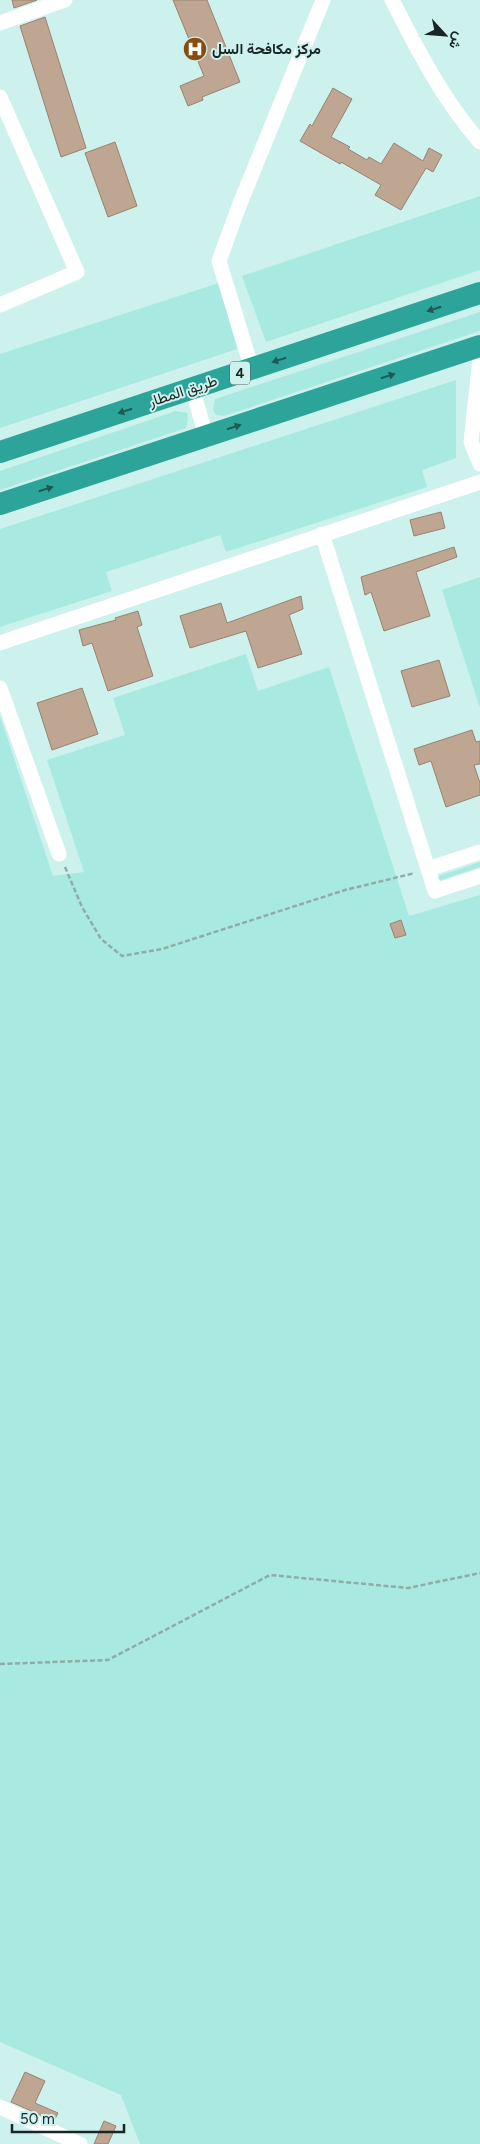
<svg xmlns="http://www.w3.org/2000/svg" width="480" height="2144" font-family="Figtree,Vazirmatn,sans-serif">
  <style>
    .green { fill: #a8eae1 }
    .building { fill: #bea693; stroke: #998270 }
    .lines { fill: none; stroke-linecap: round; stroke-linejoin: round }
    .path { stroke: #8faca8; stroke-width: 2.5; stroke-dasharray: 5 2.5; stroke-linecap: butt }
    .minor { stroke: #fff; stroke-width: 15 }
    .highway { stroke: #2ca499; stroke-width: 22 }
    .oneway { fill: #215853 }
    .labels { text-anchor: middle; stroke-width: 4; stroke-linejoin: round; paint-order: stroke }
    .shield { fill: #cdf1ec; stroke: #4f6361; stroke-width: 1 }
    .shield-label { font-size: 14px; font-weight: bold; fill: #192625 }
    .poi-label { font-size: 15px; font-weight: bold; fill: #192625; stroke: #cdf1ec; text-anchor: start }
    .street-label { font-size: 15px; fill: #192625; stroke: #cdf1ec }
  </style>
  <rect width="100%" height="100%" fill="#cdf1ec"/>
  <g class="green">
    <path d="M 480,196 L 480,270 L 266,342 L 242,276 Z"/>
    <path d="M 219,283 L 237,349 L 0,428 L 0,354 Z"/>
    <path d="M 480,312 L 480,331 L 224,416 L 216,415 L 213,410 L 215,399 Z"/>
    <path d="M 456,380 L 456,458 L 422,470 L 427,487 L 226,552 L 220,535 L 106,572 L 112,591 L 0,627 L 0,529 Z"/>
    <path d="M 176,411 L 187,413 L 188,419 L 186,428 L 0,490 L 0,471 Z"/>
    <path d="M 480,577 L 480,708 L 442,590 Z"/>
    <path d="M 246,654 L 258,691 L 329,667 L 409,916 L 480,895 L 480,2144 L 140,2144 L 121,2095 L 0,2042 L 0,716 L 53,876 L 84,872 L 47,760 L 125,735 L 113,698 Z"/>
    <path d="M 480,862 L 480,867 L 438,881 L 436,877 Z"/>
  </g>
  <g class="building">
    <path d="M 12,0 L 37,0 L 14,8 Z"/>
    <path d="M 173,0 L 207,0 L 240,82 L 202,97 L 203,100 L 188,106 L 180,86 L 204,76 Z"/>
    <path d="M 45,17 L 86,148 L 61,157 L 20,26 Z"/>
    <path d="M 333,88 L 352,99 L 331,137 L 350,147 L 348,149 L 367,160 L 369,157 L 381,164 L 394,143 L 423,161 L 429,148 L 442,155 L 433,172 L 426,168 L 401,210 L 375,195 L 381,185 L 341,162 L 340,164 L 300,141 L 310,124 L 312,126 Z"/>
    <path d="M 115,142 L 137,206 L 108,217 L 85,153 Z"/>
    <path d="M 441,512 L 445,528 L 414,536 L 410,520 Z"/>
    <path d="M 454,547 L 457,557 L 416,572 L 430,616 L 384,631 L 371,592 L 365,595 L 361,577 Z"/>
    <path d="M 301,596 L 303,609 L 289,615 L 302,654 L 258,668 L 246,631 L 190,648 L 180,616 L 221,603 L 227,623 Z"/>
    <path d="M 138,611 L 142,625 L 137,627 L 153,676 L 108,691 L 92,643 L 83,646 L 79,630 L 116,620 L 115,618 Z"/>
    <path d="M 439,660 L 450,696 L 412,707 L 401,671 Z"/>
    <path d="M 82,688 L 98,734 L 52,750 L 37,703 Z"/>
    <path d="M 472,730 L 476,742 L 480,741 L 480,764 L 474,765 L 480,783 L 480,795 L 446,807 L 431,761 L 419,765 L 414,749 Z"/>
    <path d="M 401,920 L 406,935 L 395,938 L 390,924 Z"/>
    <path d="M 25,2072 L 45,2081 L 35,2103 L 58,2113 L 54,2121 L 11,2102 Z"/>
    <path d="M 104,2121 L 116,2126 L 108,2144 L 94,2144 Z"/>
  </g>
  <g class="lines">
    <g class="path">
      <path d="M 65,867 L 82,907 L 101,939 L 122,956 L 162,949 L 345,890 L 415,873"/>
      <path d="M 0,1664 L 108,1660 L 270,1575 L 408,1588 L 480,1573"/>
    </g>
    <g class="minor">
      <path d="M 392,0 C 417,49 443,100 480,142"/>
      <path d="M 0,23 L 65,0"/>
      <path d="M 0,97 L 77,272 L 0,305"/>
      <path d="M 480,358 L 471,442 L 480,464"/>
      <path d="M 252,369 L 219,261 L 239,206 L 323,0"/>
      <path d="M 192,388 L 206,436"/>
      <path d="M 322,534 L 435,891 L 480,876"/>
      <path d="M 0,643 L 480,482"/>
      <path d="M 0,688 L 59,854"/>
      <path d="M 428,869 L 480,852"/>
      <path d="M 0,2107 L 80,2144"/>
    </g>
    <g class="highway">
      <path d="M 0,452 L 480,293"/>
      <path d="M 0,504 L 480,346"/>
    </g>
  </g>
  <defs><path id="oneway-solid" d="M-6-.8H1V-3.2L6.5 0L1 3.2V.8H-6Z" transform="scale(1.25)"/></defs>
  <g class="oneway">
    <use href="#oneway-solid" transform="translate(434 309) rotate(162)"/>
    <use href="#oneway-solid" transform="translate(279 360) rotate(162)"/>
    <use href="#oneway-solid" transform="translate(388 376) rotate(-18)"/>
    <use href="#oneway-solid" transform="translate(125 411) rotate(162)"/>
    <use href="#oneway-solid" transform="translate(234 427) rotate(-18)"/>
    <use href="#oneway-solid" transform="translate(46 489) rotate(-18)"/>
  </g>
  <defs>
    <g id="hospital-disc" transform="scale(1.25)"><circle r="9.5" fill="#894c0c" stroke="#cdf1ec"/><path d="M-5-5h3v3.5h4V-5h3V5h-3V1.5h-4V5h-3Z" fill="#fff"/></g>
  </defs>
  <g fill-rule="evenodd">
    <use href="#hospital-disc" x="195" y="49"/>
  </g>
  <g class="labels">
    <rect class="shield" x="230" y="361.5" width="20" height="23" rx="4"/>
    <g class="shield-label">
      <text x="240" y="378">4</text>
    </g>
    <g class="poi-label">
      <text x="212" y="54">مركز مكافحة السل</text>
    </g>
    <g class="street-label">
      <text transform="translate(183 391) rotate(-18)" y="5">طريق المطار</text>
    </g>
  </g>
  <g transform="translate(445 35) rotate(116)" stroke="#cdf1ec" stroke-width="4" paint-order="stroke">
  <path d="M0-4L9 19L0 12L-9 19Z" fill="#192625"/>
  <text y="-8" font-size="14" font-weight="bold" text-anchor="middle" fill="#192625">ش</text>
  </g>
  <path d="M12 2124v8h112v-8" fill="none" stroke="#192625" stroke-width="2.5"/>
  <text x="20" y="2124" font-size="15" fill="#192625" stroke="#cdf1ec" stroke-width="4" paint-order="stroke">50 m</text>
</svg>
